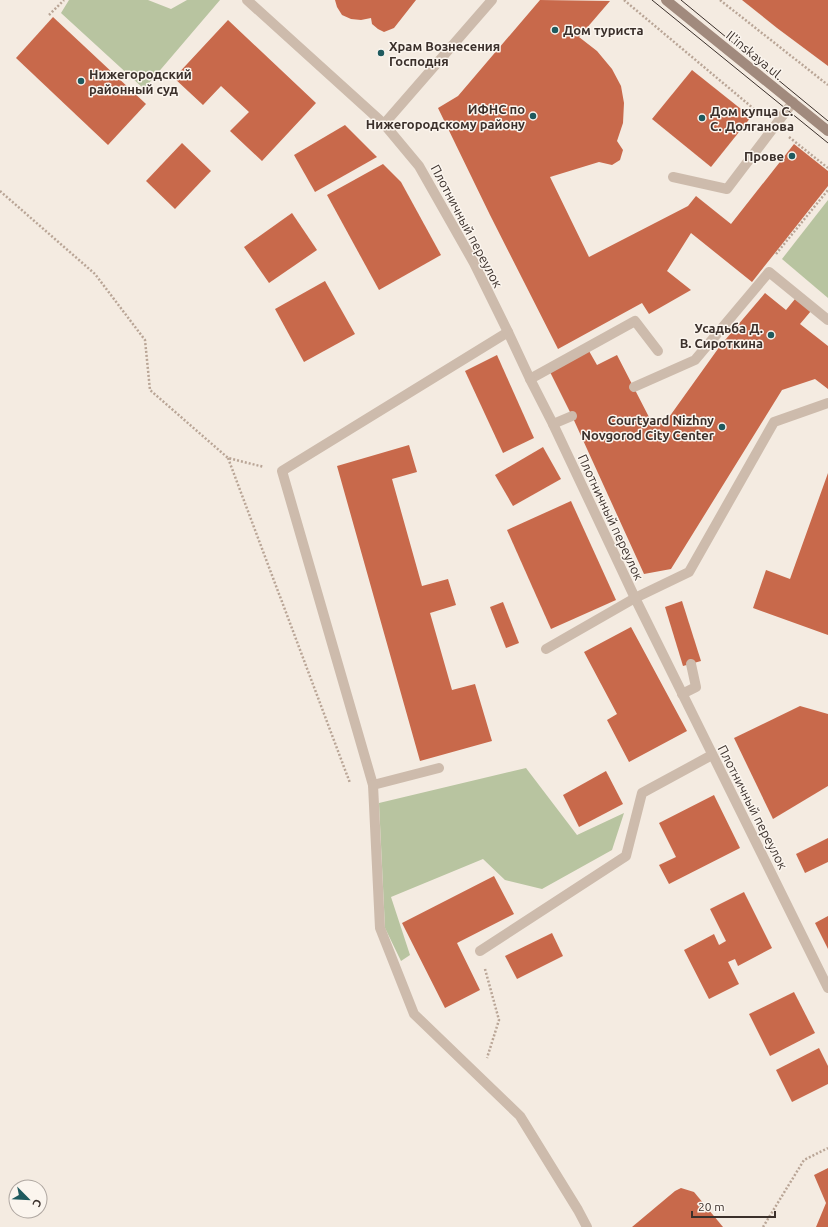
<svg xmlns="http://www.w3.org/2000/svg" width="828" height="1227" font-family="Ubuntu,sans-serif">
  <style>
    .green { fill: #b8c4a0 }
    .building { fill: #c8694b }
    .lines { fill: none; stroke-linecap: round; stroke-linejoin: round }
    .path { stroke: #b9a596; stroke-width: 2.5; stroke-dasharray: 2 2; stroke-linecap: butt }
    .lane { stroke: #cdbbac; stroke-width: 10 }
    .street { stroke: #cdbbac; stroke-width: 10 }
    .secondary { stroke: #a18a7d; stroke-width: 10 }
    .tram { stroke: #3b302b; stroke-width: 1 }
    .poi-dot { fill: #1f5a5e; stroke: #fbf5ee; stroke-width: 1.5 }
    .labels { text-anchor: middle; stroke-width: 3; stroke-linejoin: round; paint-order: stroke }
    .poi-label { font-size: 13px; font-weight: bold; fill: #3b302b; stroke: #fbf5ee; text-anchor: start }
    .street-label { font-size: 13px; fill: #3b302b; stroke: #fbf5ee }
  </style>
  <rect width="100%" height="100%" fill="#f4ebe1"/>
  <g class="green">
    <path d="M 69,0 L 148,0 L 171,9 L 187,0 L 220,0 L 144,89 L 61,13 Z"/>
    <path d="M 828,200 L 828,298 L 782,259 Z"/>
    <path d="M 526,768 L 577,835 L 624,813 L 612,850 L 542,889 L 505,880 L 483,859 L 391,897 L 410,955 L 401,961 L 385,928 L 379,803 Z"/>
  </g>
  <g class="building">
    <path d="M 335,0 L 416,0 L 394,28 L 384,32 L 378,29 L 372,24 L 371,18 L 361,20 L 351,19 L 342,15 L 337,7 Z"/>
    <path d="M 540,0 L 610,1 L 579,37 L 597,51 L 612,69 L 621,86 L 624,103 L 623,123 L 617,141 L 623,150 L 620,160 L 612,165 L 599,162 L 550,177 L 589,257 L 688,206 L 696,196 L 731,224 L 794,144 L 828,171 L 828,186 L 752,282 L 691,233 L 667,271 L 691,290 L 649,314 L 642,303 L 558,349 L 490,215 L 438,108 L 458,96 Z"/>
    <path d="M 742,0 L 828,0 L 828,66 L 777,28 Z"/>
    <path d="M 53,17 L 146,104 L 108,145 L 16,58 Z"/>
    <path d="M 228,20 L 316,103 L 262,161 L 230,131 L 249,112 L 221,86 L 203,105 L 174,78 Z"/>
    <path d="M 692,70 L 751,117 L 711,167 L 652,119 Z"/>
    <path d="M 345,125 L 377,157 L 315,192 L 294,155 Z"/>
    <path d="M 182,143 L 211,171 L 175,209 L 146,181 Z"/>
    <path d="M 383,164 L 401,182 L 441,255 L 379,290 L 327,195 Z"/>
    <path d="M 292,213 L 317,250 L 269,283 L 244,247 Z"/>
    <path d="M 325,281 L 355,334 L 304,362 L 275,309 Z"/>
    <path d="M 765,293 L 786,310 L 795,299 L 811,311 L 800,324 L 828,346 L 828,389 L 815,379 L 782,390 L 671,569 L 644,574 L 572,416 L 550,372 L 589,351 L 597,365 L 617,355 L 651,421 L 667,420 L 720,346 Z"/>
    <path d="M 497,355 L 534,438 L 503,453 L 465,371 Z"/>
    <path d="M 409,445 L 417,472 L 392,479 L 422,586 L 448,579 L 456,605 L 430,613 L 452,690 L 475,684 L 492,741 L 420,761 L 337,466 Z"/>
    <path d="M 543,447 L 561,479 L 513,506 L 495,475 Z"/>
    <path d="M 828,473 L 828,635 L 753,608 L 766,570 L 790,579 Z"/>
    <path d="M 571,501 L 616,600 L 551,629 L 507,530 Z"/>
    <path d="M 682,601 L 701,661 L 683,666 L 665,607 Z"/>
    <path d="M 503,602 L 519,643 L 506,648 L 490,607 Z"/>
    <path d="M 631,627 L 687,731 L 629,762 L 607,720 L 617,714 L 584,652 Z"/>
    <path d="M 800,706 L 828,714 L 828,786 L 773,819 L 734,738 Z"/>
    <path d="M 606,771 L 623,804 L 579,827 L 563,795 Z"/>
    <path d="M 714,795 L 740,848 L 669,884 L 659,865 L 676,857 L 659,823 Z"/>
    <path d="M 828,838 L 828,862 L 805,873 L 796,854 Z"/>
    <path d="M 494,876 L 514,914 L 457,943 L 480,990 L 445,1008 L 402,923 Z"/>
    <path d="M 744,892 L 772,948 L 738,966 L 735,959 L 728,962 L 739,984 L 709,999 L 684,950 L 714,934 L 719,945 L 726,941 L 710,909 Z"/>
    <path d="M 828,916 L 828,949 L 815,923 Z"/>
    <path d="M 552,933 L 563,956 L 517,979 L 505,956 Z"/>
    <path d="M 794,992 L 815,1033 L 770,1056 L 749,1014 Z"/>
    <path d="M 819,1048 L 828,1066 L 828,1084 L 792,1102 L 776,1070 Z"/>
    <path d="M 828,1168 L 828,1227 L 816,1227 L 826,1203 L 814,1175 Z"/>
    <path d="M 681,1188 L 694,1192 L 723,1227 L 632,1227 L 675,1191 Z"/>
  </g>
  <g class="lines">
    <g class="path">
      <path d="M 624,0 L 760,114"/>
      <path d="M 720,0 L 828,85"/>
      <path d="M 49,15 L 64,0"/>
      <path d="M 789,137 L 828,168"/>
      <path d="M 0,191 L 95,274 L 145,340 L 150,390 L 228,458 L 264,467"/>
      <path d="M 776,254 L 828,190"/>
      <path d="M 228,458 L 350,783"/>
      <path d="M 485,969 L 499,1020 L 487,1058"/>
      <path d="M 763,1227 L 804,1160 L 828,1148"/>
    </g>
    <g class="lane">
      <path d="M 384,124 L 492,0"/>
      <path d="M 673,177 L 727,189 L 793,102"/>
      <path d="M 530,379 L 635,321 L 658,351"/>
      <path d="M 634,387 L 695,360 L 769,272 L 828,320"/>
      <path d="M 553,424 L 572,416"/>
      <path d="M 546,649 L 635,598 L 689,572 L 774,422 L 828,403"/>
      <path d="M 682,694 L 696,687 L 691,664"/>
      <path d="M 439,768 L 373,785 L 282,471 L 508,332"/>
      <path d="M 373,785 L 380,928 L 414,1014 L 520,1116 L 578,1210 L 587,1227"/>
      <path d="M 480,951 L 626,856 L 642,793 L 712,755"/>
    </g>
    <path class="street" d="M 247,0 L 384,124 L 419,166 L 474,263 L 508,332 L 530,379 L 553,424 L 635,598 L 828,988"/>
    <path class="secondary" d="M 666,0 L 828,131"/>
    <g class="tram">
      <path d="M 652,0 L 828,143"/>
      <path d="M 681,0 L 828,121"/>
    </g>
  </g>
  <g class="poi-dot">
    <circle cx="555" cy="30" r="4"/>
    <circle cx="381" cy="53" r="4"/>
    <circle cx="81" cy="81" r="4"/>
    <circle cx="533" cy="116" r="4"/>
    <circle cx="702" cy="118" r="4"/>
    <circle cx="792" cy="156" r="4"/>
    <circle cx="771" cy="335" r="4"/>
    <circle cx="722" cy="427" r="4"/>
  </g>
  <g class="labels">
    <g class="poi-label">
      <text x="563" y="35">Дом туриста</text>
      <text x="389" y="51">Храм Вознесения<tspan x="389" dy="15">Господня</tspan></text>
      <text x="89" y="79">Нижегородский<tspan x="89" dy="15">районный суд</tspan></text>
      <text x="525" y="114" text-anchor="end">ИФНС по<tspan x="525" dy="15">Нижегородскому району</tspan></text>
      <text x="710" y="116">Дом купца С.<tspan x="710" dy="15">С. Долганова</tspan></text>
      <text x="784" y="161" text-anchor="end">Прове</text>
      <text x="763" y="333" text-anchor="end">Усадьба Д.<tspan x="763" dy="15">В. Сироткина</tspan></text>
      <text x="714" y="425" text-anchor="end">Courtyard Nizhny<tspan x="714" dy="15">Novgorod City Center</tspan></text>
    </g>
    <g class="street-label">
      <text transform="translate(755 55) rotate(39)" y="5">Il'inskaya ul.</text>
      <text transform="translate(467 226) rotate(62)" y="5">Плотничный переулок</text>
      <text transform="translate(611 517) rotate(65)" y="5">Плотничный переулок</text>
      <text transform="translate(753 807) rotate(63)" y="5">Плотничный переулок</text>
    </g>
  </g>
  <g transform="translate(28 1199) rotate(114)"><circle r="19" fill="#fbf5ee" stroke="#aea6a0"/>
  <path d="M0-3L7 15L0 10L-7 15Z" fill="#1f5a5e"/>
  <text y="-6" font-size="11" font-weight="bold" text-anchor="middle" fill="#3b302b">С</text>
  </g>
  <path d="M692 1211v6h83v-6" fill="none" stroke="#3b302b" stroke-width="2"/>
  <text x="698" y="1211" font-size="12" fill="#3b302b" stroke="#fbf5ee" stroke-width="3" paint-order="stroke">20 m</text>
</svg>
